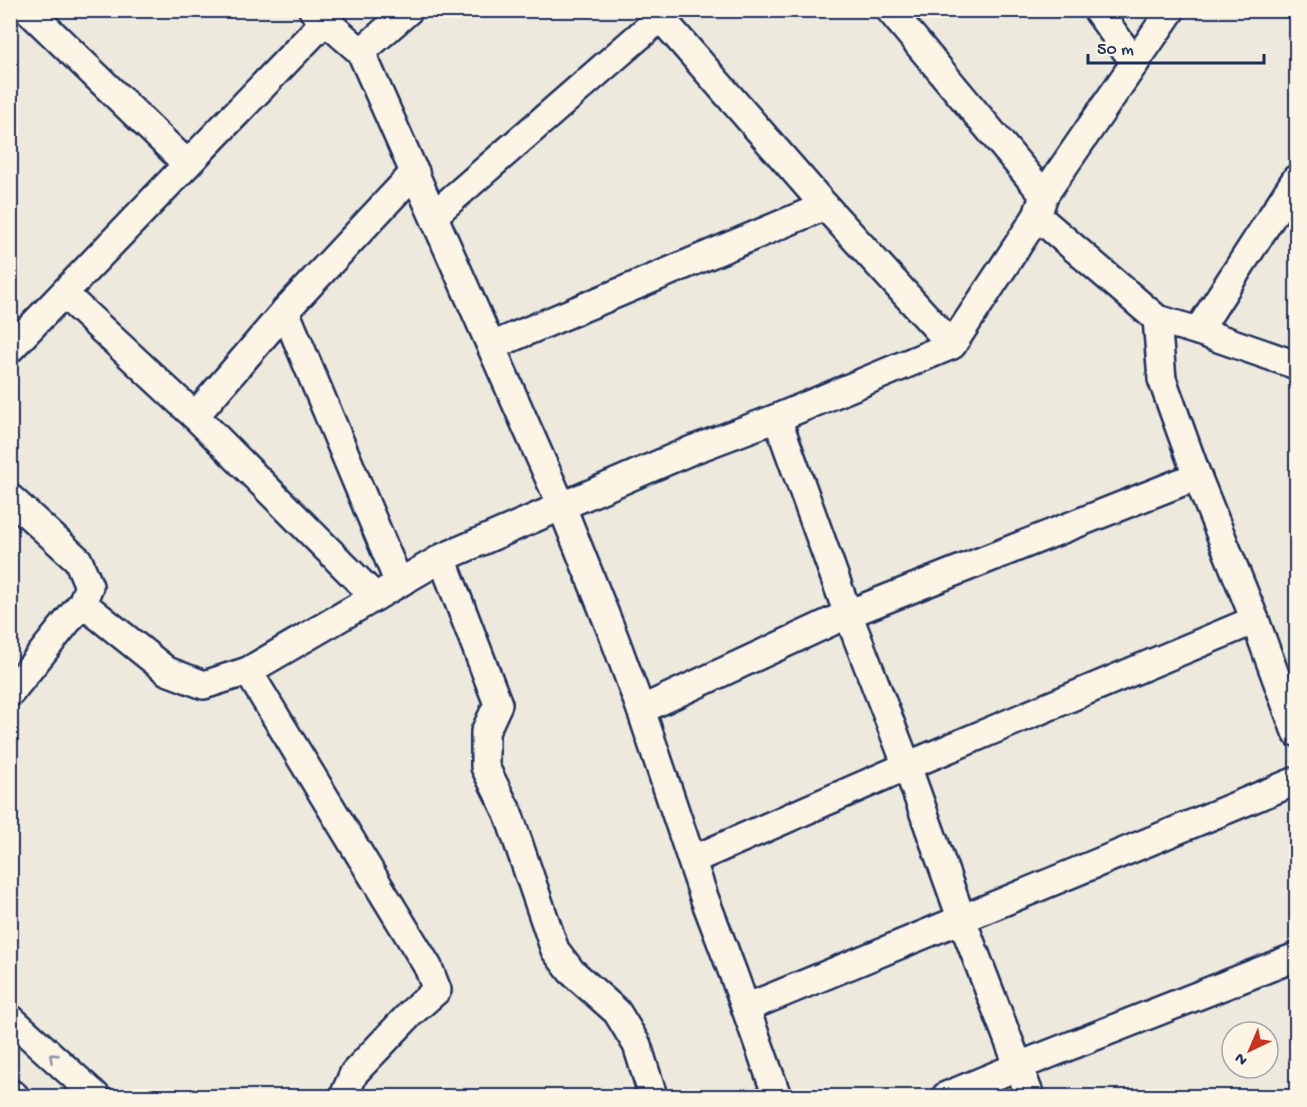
<svg xmlns="http://www.w3.org/2000/svg" width="1307" height="1107" font-family="'Gochi Hand',sans-serif">
  <style>
    .lines { fill: none; stroke-linecap: round; stroke-linejoin: round }
    .minor-casing { stroke: #1b2f5e; stroke-width: 32 }
    .minor { stroke: #fcf5e5; stroke-width: 27 }
    .oneway { stroke: #8c92a2 }
  </style>
  <rect width="100%" height="100%" fill="#eee9dd"/>
  <filter id="ink" filterUnits="userSpaceOnUse"><feTurbulence type="fractalNoise" baseFrequency=".0167" numOctaves="2"/><feDisplacementMap in="SourceGraphic" scale="12" xChannelSelector="R" yChannelSelector="G"/><feConvolveMatrix kernelMatrix="1 2 1 2 8 2 1 2 1" color-interpolation-filters="sRGB"/></filter>
  <g filter="url(#ink)">
    <g class="lines">
      <g class="minor-casing">
        <g id="minor">
          <path d="M 28,10 L 187,164"/>
          <path d="M 313,10 L 361,52 L 562,507 L 614,637 L 641,710 L 704,897 L 733,973 L 777,1096"/>
          <path d="M 890,10 L 1044,195"/>
          <path d="M 1097,10 L 1135,63"/>
          <path d="M 661,18 L 825,206 L 952,345"/>
          <path d="M 361,52 L 409,10"/>
          <path d="M 434,215 L 669,10"/>
          <path d="M 1037,216 L 1157,319 L 1198,331 L 1296,365"/>
          <path d="M 64,294 L 195,416"/>
          <path d="M 285,311 L 399,583"/>
          <path d="M 1157,319 L 1162,379 L 1197,476 L 1255,620 L 1296,732"/>
          <path d="M 1198,331 L 1296,179"/>
          <path d="M 492,346 L 825,206"/>
          <path d="M 10,349 L 325,21"/>
          <path d="M 777,418 L 848,614 L 907,766 L 962,920 L 1030,1096"/>
          <path d="M 10,498 L 78,560 L 89,586 L 82,603 L 10,693"/>
          <path d="M 442,558 L 498,704 L 485,732 L 485,767 L 508,813 L 555,950 L 571,971 L 617,1012 L 637,1045 L 653,1096"/>
          <path d="M 375,597 L 195,416 L 285,311 L 415,172"/>
          <path d="M 82,603 L 167,671 L 204,685 L 248,671 L 442,558 L 692,450 L 777,418 L 952,345 L 1037,216 L 1044,195 L 1171,10"/>
          <path d="M 248,671 L 428,967 L 437,990 L 412,1012 L 354,1073 L 344,1096"/>
          <path d="M 641,710 L 848,614 L 1197,476"/>
          <path d="M 692,860 L 907,766 L 1255,620"/>
          <path d="M 746,1008 L 1296,781"/>
          <path d="M 10,1018 L 96,1096"/>
          <path d="M 10,1093 L 15,1096"/>
          <path d="M 946,1096 L 1019,1066 L 1296,957"/>
        </g>
      </g>
      <use href="#minor" class="minor"/>
    </g>
    <defs><path id="oneway-chevron" d="M-2-3.5L2.5 0L-2 3.5" fill="none" stroke-width="1.6" stroke-linecap="round" stroke-linejoin="round" transform="scale(1.5)"/></defs>
    <use class="oneway" href="#oneway-chevron" transform="translate(53 1057) rotate(-137)"/>
  </g>
  <rect width="1307" height="1107" fill="none" stroke="#fcf5e5" stroke-width="36"/>
  <rect x="18" y="18" width="1271" height="1071" fill="none" stroke="#1b2f5e" stroke-width="2" filter="url(#ink)"/>
  <g transform="translate(1250 1050) rotate(224)"><circle r="28" fill="#fcf5e5" stroke="#a2a6af" stroke-width="1.5"/>
  <path d="M0-4.5L10 22L0 15L-10 22Z" fill="#c8321e"/>
  <text y="-9" font-size="16" font-weight="bold" text-anchor="middle" fill="#1b2f5e">N</text>
  </g>
  <path d="M1088 54v9h176v-9" fill="none" stroke="#1b2f5e" stroke-width="3"/>
  <text x="1097" y="54" font-size="18" fill="#1b2f5e" stroke="#fcf5e5" stroke-width="4.5" paint-order="stroke">50 m</text>
</svg>
